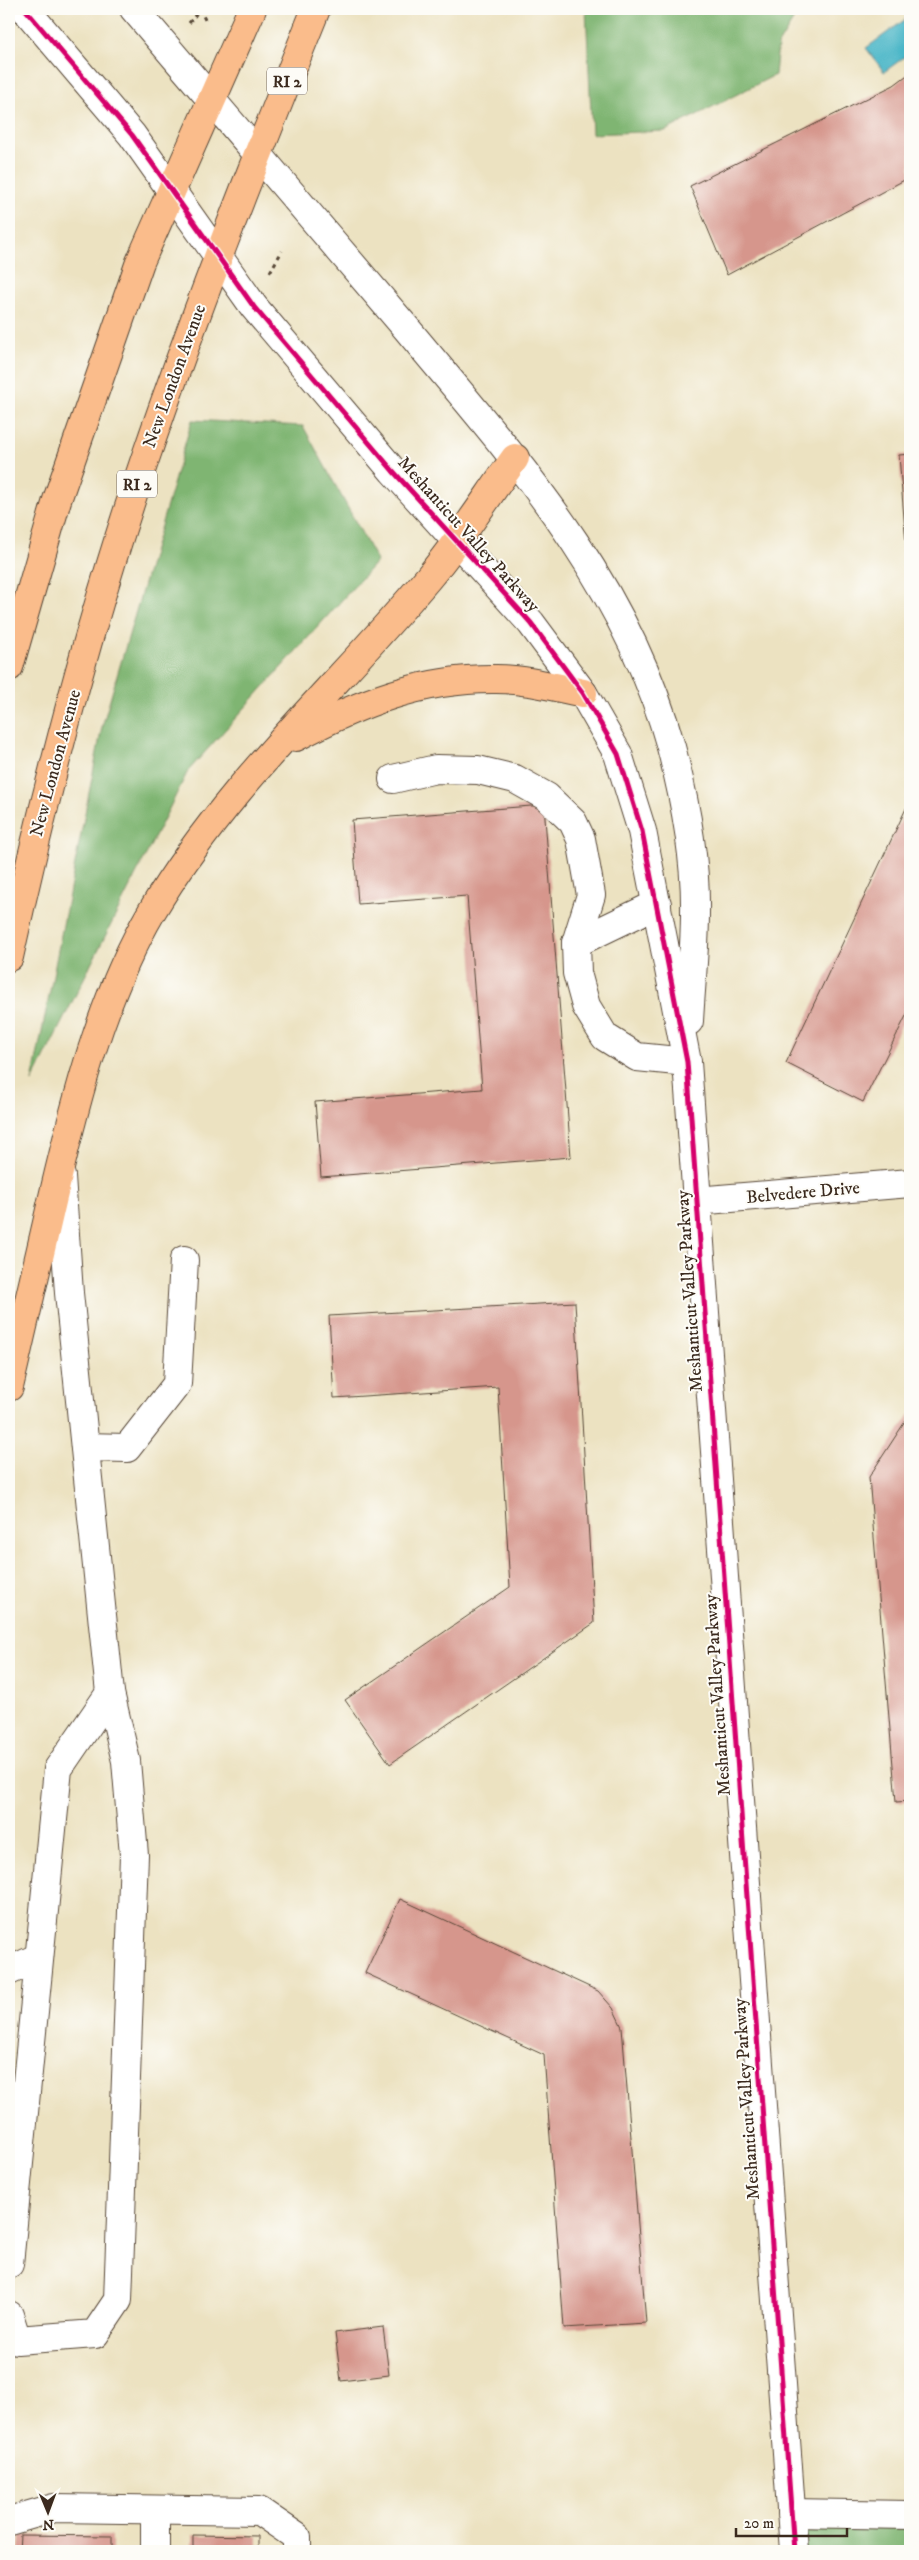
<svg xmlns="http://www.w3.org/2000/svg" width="919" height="2560" font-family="'IM FELL DW Pica',serif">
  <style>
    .forest { fill: #7fb572; stroke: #5d7048 }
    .water { fill: #4ab6c7; stroke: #427072 }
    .building { fill: #d6968c }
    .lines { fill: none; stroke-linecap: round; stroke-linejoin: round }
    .minor-casing { stroke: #564636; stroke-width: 30 }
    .major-casing { stroke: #564636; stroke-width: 30 }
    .path { stroke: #564636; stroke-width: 3; stroke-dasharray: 4 4; stroke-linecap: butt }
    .minor { stroke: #fff; stroke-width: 28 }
    .major { stroke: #fabc8b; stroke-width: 28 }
    .cycleway-casing { stroke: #fdfcf7; stroke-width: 8 }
    .cycleway { stroke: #d6006c; stroke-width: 5 }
    .labels { text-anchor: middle; stroke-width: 4; stroke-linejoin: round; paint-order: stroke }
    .shield { fill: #fdfcf7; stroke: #75695f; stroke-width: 1 }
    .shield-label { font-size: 16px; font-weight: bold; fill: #3b2a1e }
    .street-label { font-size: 18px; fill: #3b2a1e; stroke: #fdfcf7 }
  </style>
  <rect width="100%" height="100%" fill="#fdfcf7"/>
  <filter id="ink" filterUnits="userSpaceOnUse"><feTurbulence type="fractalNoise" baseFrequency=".02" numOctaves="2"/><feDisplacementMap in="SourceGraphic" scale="10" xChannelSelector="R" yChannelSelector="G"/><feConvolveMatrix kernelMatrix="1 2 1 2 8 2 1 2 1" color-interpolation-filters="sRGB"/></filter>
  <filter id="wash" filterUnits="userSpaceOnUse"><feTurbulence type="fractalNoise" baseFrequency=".0096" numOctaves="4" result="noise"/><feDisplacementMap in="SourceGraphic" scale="20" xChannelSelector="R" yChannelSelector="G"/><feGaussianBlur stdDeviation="1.12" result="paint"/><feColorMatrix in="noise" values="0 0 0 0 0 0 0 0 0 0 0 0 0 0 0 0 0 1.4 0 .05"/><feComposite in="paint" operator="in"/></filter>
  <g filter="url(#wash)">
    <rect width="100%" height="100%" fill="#ece2c1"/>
    <g class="forest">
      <path d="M 586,9 L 800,9 L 778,45 L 775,75 L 665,131 L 592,134 Z"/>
      <path d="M 192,420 L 303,426 L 377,561 L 188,771 L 32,1082 L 102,727 Z"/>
      <path d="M 797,2517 L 910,2518 L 910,2551 L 792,2551 Z"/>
    </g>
    <path class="water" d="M 910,16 L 910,53 L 884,72 L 866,48 Z"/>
    <g id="blocks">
      <g class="building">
        <path d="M 910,73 L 910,177 L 727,275 L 690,186 L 894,85 Z"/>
        <path d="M 910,454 L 910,582 L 909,582 L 899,455 Z"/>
        <path d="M 910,800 L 910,1008 L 863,1102 L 786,1063 Z"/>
        <path d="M 544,805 L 571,1157 L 321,1177 L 315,1102 L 482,1089 L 467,896 L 358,904 L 352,820 Z"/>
        <path d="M 575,1302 L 594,1623 L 390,1764 L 345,1700 L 510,1587 L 498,1387 L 334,1398 L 329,1316 Z"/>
        <path d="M 910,1414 L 910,1801 L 896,1802 L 869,1477 Z"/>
        <path d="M 400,1899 L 598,1991 L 613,2008 L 622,2027 L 646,2323 L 564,2328 L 544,2055 L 365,1973 Z"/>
        <path d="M 383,2327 L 389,2375 L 341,2381 L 335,2333 Z"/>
        <path d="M 20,2535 L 112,2536 L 112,2551 L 19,2551 Z"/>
        <path d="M 193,2535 L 258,2536 L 258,2551 L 193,2551 Z"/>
      </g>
    </g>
  </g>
  <g filter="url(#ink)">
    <use href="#blocks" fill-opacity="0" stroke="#564636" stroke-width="1"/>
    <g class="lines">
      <g class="minor-casing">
        <g id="minor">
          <path d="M 25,9 L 132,135 L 254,307 L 393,471 L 531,623 L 583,693 L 618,754 L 642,831 L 687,1062 L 794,2551"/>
          <path d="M 134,9 C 225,116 317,222 407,329 C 515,459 625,579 671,747 C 685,800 696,858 695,913 C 695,949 691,985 689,1021"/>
          <path d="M 393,779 L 436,769 L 478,770 L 515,779 L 547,797 L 573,822 L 581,839 L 591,895 L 576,943 L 577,973 L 586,1006 L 605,1037 L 637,1057 L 687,1062"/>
          <path d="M 576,943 L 657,904"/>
          <path d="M 696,1201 L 910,1183"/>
          <path d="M 85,1447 L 127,1448 L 177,1384 L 184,1260"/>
          <path d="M 9,1971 L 39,1957"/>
          <path d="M 9,2264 L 58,1769 L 110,1693"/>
          <path d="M 9,2315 L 17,2340 L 95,2334 L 118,2300 L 134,1855 L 126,1761 L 110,1693 L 69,1293 L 61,1176"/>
          <path d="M 791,2513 L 910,2515"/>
          <path d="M 9,2521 L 54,2508 L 259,2511 L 297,2537 L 297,2551"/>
          <path d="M 155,2551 L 155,2511"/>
        </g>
      </g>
      <g class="major-casing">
        <g id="major">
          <path d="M 9,667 L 57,500 L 140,262 L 252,9"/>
          <path d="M 296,737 C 359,703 423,678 496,679 C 525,679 555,687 583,693"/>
          <path d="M 9,957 C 46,789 89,622 145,459 C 197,307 256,158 316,9"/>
          <path d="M 9,1387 C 24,1324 38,1260 53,1197 C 76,1099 101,998 152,911 C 226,786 337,687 429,577 C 460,540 487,497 515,458"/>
        </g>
      </g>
      <g class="path">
        <path d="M 200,9 L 206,22"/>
        <path d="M 189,23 L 200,9"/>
        <path d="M 270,272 L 282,251"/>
      </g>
      <use href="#minor" class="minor"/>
      <use href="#major" class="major"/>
      <g class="cycleway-casing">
        <path id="cycleway" d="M 25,9 L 132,135 L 254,307 L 393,471 L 531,623 L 583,693 L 618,754 L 642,831 L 687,1062 L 794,2551"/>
      </g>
      <use href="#cycleway" class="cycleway"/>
    </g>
  </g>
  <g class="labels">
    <g class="shield">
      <rect x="267" y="67.5" width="40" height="27" rx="4"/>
      <rect x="117" y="470.5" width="40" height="27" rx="4"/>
    </g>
    <g class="shield-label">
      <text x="287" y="87">RI 2</text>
      <text x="137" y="490">RI 2</text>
    </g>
    <g class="street-label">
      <text transform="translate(174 376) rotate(-70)" y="6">New London Avenue</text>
      <text transform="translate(469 534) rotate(48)" y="6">Meshanticut Valley Parkway</text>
      <text transform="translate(55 763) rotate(-75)" y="6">New London Avenue</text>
      <text transform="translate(803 1192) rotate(-5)" y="6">Belvedere Drive</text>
      <text transform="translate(689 1291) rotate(-94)" y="6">Meshanticut Valley Parkway</text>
      <text transform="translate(717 1695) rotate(-94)" y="6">Meshanticut Valley Parkway</text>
      <text transform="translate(746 2099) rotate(-94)" y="6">Meshanticut Valley Parkway</text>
    </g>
  </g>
  <rect width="919" height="2560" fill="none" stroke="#fdfcf7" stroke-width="30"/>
  <g transform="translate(48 2512) rotate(179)" stroke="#fdfcf7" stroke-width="4" paint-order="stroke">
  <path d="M0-4L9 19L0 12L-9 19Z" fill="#3b2a1e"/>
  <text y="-8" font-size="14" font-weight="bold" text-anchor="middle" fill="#3b2a1e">N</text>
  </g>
  <path d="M736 2528v8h111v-8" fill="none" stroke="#3b2a1e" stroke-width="2.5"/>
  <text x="744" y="2528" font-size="15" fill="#3b2a1e" stroke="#fdfcf7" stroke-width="4" paint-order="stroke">20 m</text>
</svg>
